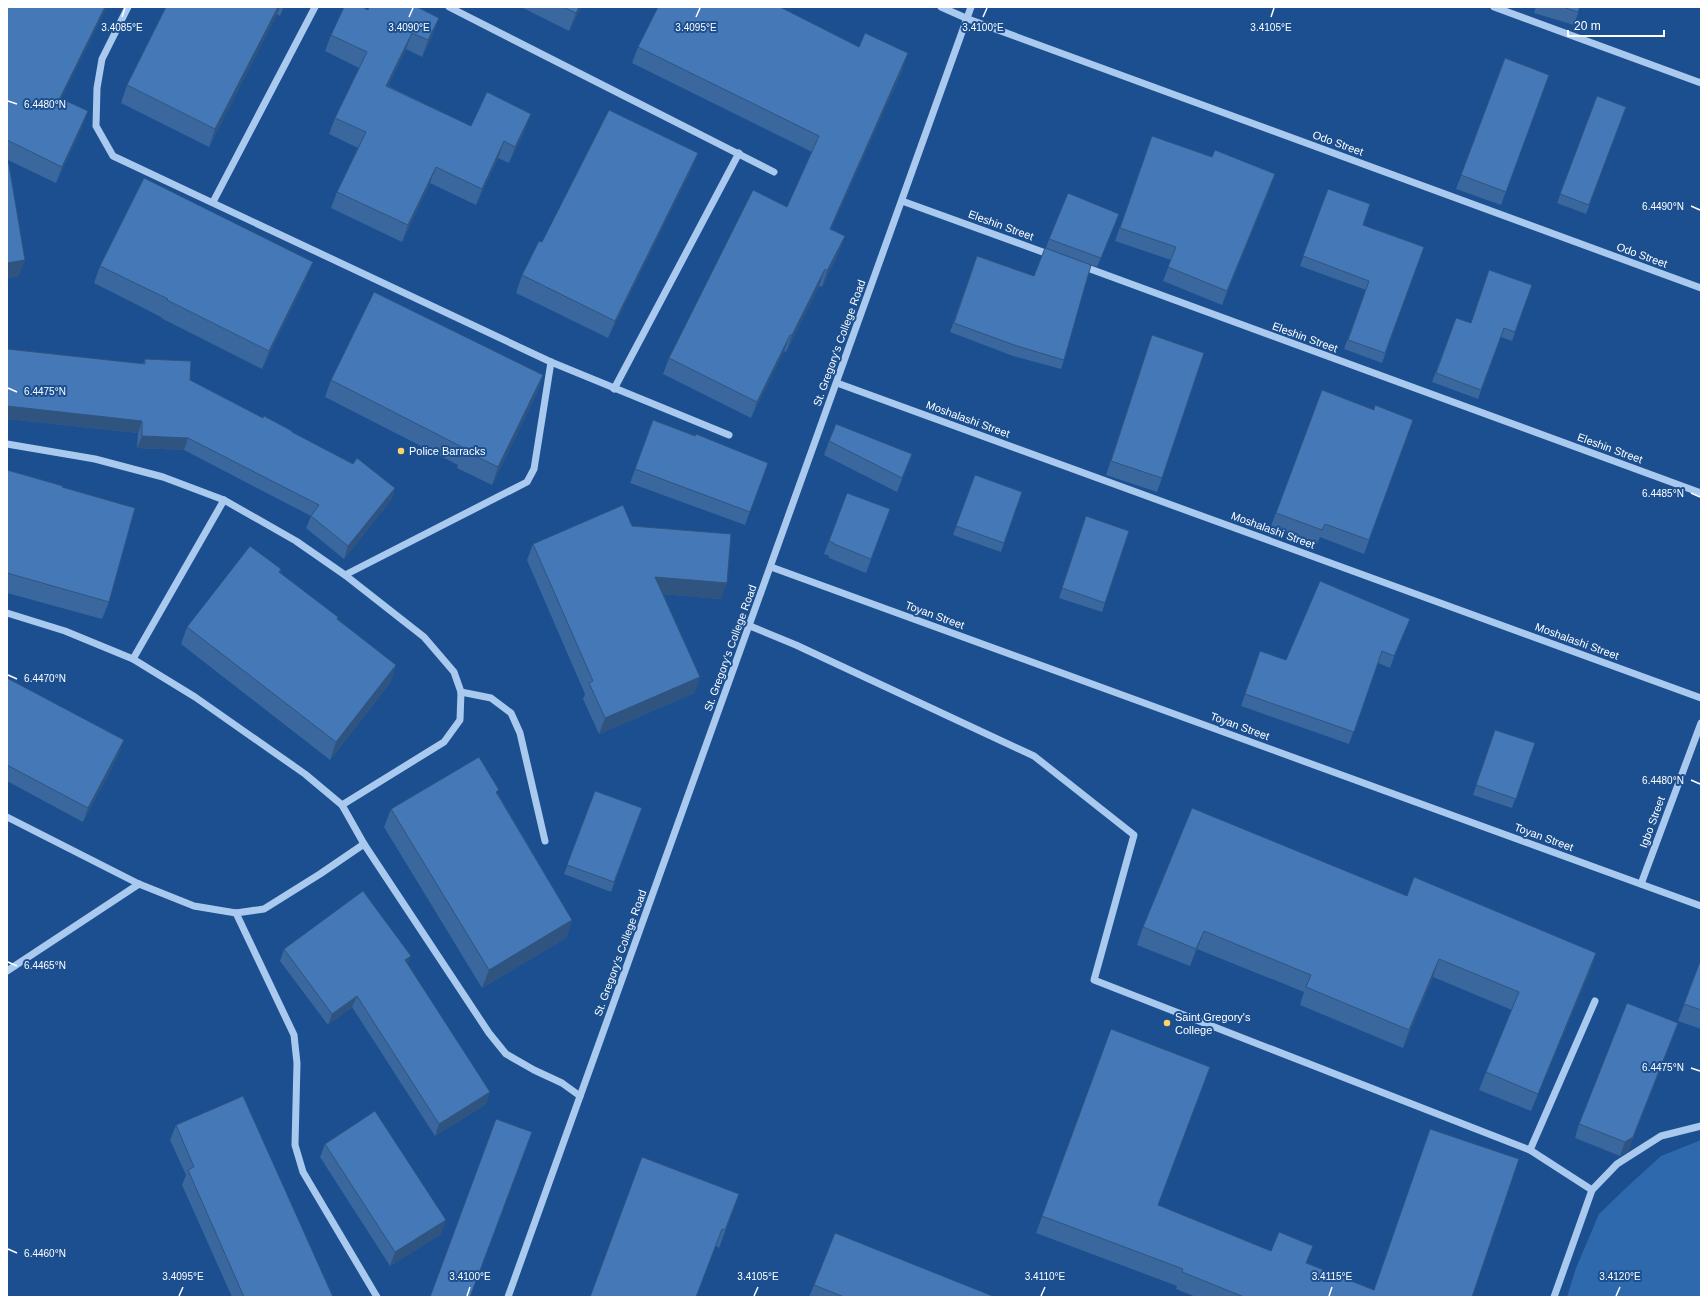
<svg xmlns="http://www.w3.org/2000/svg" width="1708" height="1304" font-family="Helvetica,sans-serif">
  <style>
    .green { fill: #2e69ad }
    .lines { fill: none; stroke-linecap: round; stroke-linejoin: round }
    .minor { stroke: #a9c9ee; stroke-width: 7 }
    .wall { fill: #3a679d }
    .shaded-wall { fill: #305480 }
    .building { fill: #4478b7; stroke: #305480 }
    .ticks { fill: none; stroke: #fff; stroke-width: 1.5 }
    .poi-dot { fill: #ffd166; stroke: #1b4f8f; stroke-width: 1.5 }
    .labels { text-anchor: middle; stroke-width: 4; stroke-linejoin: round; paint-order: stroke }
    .street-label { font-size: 11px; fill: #fff; stroke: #1b4f8f }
    .poi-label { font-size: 11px; fill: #fff; stroke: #1b4f8f; text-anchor: start }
    .ticks-label { font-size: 10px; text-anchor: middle; fill: #fff; stroke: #1b4f8f; stroke-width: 4; stroke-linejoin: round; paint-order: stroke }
  </style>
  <rect width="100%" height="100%" fill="#1b4f8f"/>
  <path class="green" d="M 1701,1140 L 1701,1297 L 1567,1297 L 1576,1268 L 1599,1214 L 1627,1187 L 1661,1156 Z"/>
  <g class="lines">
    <g class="minor">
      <path d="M 128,7 L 102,59 L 97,88 L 96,126 L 113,156 L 551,362 L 729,435"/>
      <path d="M 449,7 L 774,172"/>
      <path d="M 941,7 L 968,19 L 1701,288"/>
      <path d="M 1494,7 L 1701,83"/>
      <path d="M 902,201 L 1051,255"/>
      <path d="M 213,202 L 315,7"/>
      <path d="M 1082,266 L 1701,493"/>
      <path d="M 837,383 L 1701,698"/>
      <path d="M 614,389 L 739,153"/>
      <path d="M 7,444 L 95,459 L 163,477 L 224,500 L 296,541 L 345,575 L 424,637 L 454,672 L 461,692 L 460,720 L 444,742 L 342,805"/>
      <path d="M 771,567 L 1701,906"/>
      <path d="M 345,575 L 527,482 L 534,469 L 551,362"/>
      <path d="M 7,613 L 65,631 L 133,659 L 195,697 L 305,774 L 342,805 L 364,844 L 489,1033 L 506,1054 L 534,1070 L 562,1083 L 580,1096"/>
      <path d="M 750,626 L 796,645 L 1034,756 L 1134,835 L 1094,980 L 1530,1150 L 1592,1190 L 1554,1297"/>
      <path d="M 133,659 L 224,500"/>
      <path d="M 461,692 L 491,698 L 511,713 L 520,733 L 545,841"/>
      <path d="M 7,817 L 139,884 L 194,906 L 236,913 L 264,909 L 320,874 L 364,844"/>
      <path d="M 1641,884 L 1701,723"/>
      <path d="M 236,913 L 294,1035 L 297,1063 L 295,1145 L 303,1172 L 377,1297"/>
      <path d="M 7,971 L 139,884"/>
      <path d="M 1530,1150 L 1595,1001"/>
      <path d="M 1592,1190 L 1617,1164 L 1661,1136 L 1701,1126"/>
      <path d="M 508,1297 L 971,7"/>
    </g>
  </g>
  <g class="wall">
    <path d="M 7,7 L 62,99 L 82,127 L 56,183 L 8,160 L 19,276 L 7,278 Z"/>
    <path d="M 166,7 L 284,7 L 280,16 L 277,14 L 209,147 L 121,103 L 127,85 Z"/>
    <path d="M 521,7 L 581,7 L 569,31 Z"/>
    <path d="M 1536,7 L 1580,7 L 1574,25 L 1534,13 Z"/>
    <path d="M 368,10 L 433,34 L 422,57 L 406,49 L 388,86 L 471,126 L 525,130 L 509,163 L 498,158 L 476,205 L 430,183 L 402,242 L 331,208 L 337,192 L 358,148 L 329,134 L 335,118 L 359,68 L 325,51 L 331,35 Z"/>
    <path d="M 638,47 L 903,69 L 831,229 L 845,236 L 839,252 L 822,287 L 819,286 L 786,352 L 784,351 L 751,418 L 663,374 L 669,358 L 787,207 L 812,152 L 632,63 Z"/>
    <path d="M 1505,58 L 1549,75 L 1501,205 L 1456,189 Z"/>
    <path d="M 1597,96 L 1626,107 L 1586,214 L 1557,203 Z"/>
    <path d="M 1152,136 L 1270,188 L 1222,305 L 1163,281 L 1171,260 L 1115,241 Z"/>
    <path d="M 698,153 L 691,170 L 608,338 L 516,293 L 522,275 L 542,242 Z"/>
    <path d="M 1328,189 L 1363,225 L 1424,247 L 1382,363 L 1344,349 L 1366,290 L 1300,266 Z"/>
    <path d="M 1119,214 L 1097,267 L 1046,248 L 1049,239 Z"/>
    <path d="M 977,256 L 1064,360 L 1061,369 L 1013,356 L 950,332 Z"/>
    <path d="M 100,266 L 306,279 L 262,369 L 161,318 L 161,317 L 94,283 Z"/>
    <path d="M 1532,285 L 1512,341 L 1501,337 L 1478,399 L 1432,382 L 1456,318 L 1471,323 Z"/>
    <path d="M 1152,335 L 1162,478 L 1157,492 L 1106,475 Z"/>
    <path d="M 7,349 L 143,364 L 145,359 L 190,380 L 292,433 L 395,488 L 391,500 L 344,559 L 306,528 L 311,516 L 184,450 L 137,448 L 138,433 L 7,419 Z"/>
    <path d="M 543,375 L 537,393 L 492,485 L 457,468 L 458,465 L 325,397 L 331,380 Z"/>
    <path d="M 1322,390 L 1374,410 L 1413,420 L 1364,554 L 1320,537 L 1317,544 L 1271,526 Z"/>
    <path d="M 653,420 L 768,463 L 745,525 L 630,483 Z"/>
    <path d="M 829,441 L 912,454 L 897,492 L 824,455 Z"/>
    <path d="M 7,470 L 62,487 L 109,602 L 102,619 L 7,593 Z"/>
    <path d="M 975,475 L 1022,492 L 1001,552 L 953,535 Z"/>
    <path d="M 847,493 L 890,509 L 866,573 L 829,558 L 829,556 L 824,554 Z"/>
    <path d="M 632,526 L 721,599 L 663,594 L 700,677 L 694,693 L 599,734 L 583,699 L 585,694 L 527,560 L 533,544 Z"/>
    <path d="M 1083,526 L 1105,603 L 1102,612 L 1059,598 Z"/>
    <path d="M 281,569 L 280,573 L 337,619 L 396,665 L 390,683 L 330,760 L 181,644 L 187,627 Z"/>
    <path d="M 1405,631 L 1390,668 L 1378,663 L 1349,744 L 1241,706 L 1260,651 L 1286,660 Z"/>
    <path d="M 7,678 L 119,754 L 83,822 L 7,781 Z"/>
    <path d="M 1495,730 L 1535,743 L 1512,808 L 1473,795 Z"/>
    <path d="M 595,791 L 642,808 L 611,892 L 564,874 Z"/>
    <path d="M 498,794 L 572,920 L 566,938 L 482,988 L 384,827 L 391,809 Z"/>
    <path d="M 1407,896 L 1596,953 L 1590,971 L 1531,1111 L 1479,1090 L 1486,1072 L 1512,1010 L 1433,977 L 1403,1048 L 1300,1005 L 1304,992 L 1197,949 L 1190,966 L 1137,945 L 1143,927 Z"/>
    <path d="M 284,949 L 408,964 L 486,1104 L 435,1136 L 352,1007 L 328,1025 L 280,961 Z"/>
    <path d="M 1701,959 L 1701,1029 L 1678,1021 Z"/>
    <path d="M 1111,1029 L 1158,1205 L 1271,1251 L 1307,1263 L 1374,1290 L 1472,1297 L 1196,1297 L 1176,1289 L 1177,1286 L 1036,1233 Z"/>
    <path d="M 1673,1037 L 1628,1151 L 1620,1156 L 1575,1138 L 1579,1124 Z"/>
    <path d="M 176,1125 L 333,1297 L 232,1297 L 182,1185 L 186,1175 L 170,1140 Z"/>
    <path d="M 325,1144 L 441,1234 L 390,1266 L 320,1157 Z"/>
    <path d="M 739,1194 L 719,1248 L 716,1246 L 590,1297 Z"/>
    <path d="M 814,1285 L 995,1297 L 809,1297 Z"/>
  </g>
  <g class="shaded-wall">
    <path d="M 105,7 L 107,7 L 54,114 L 60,98 Z"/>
    <path d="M 278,7 L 280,7 L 277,14 L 209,147 L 215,129 Z"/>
    <path d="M 283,7 L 284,7 L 280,16 Z"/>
    <path d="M 579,7 L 581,7 L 569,31 L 576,13 Z"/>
    <path d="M 439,18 L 433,34 L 422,57 L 428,40 Z"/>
    <path d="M 412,33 L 406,49 L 380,102 L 386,86 Z"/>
    <path d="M 908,53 L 903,69 L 824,245 L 830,229 Z"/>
    <path d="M 88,111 L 82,127 L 56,183 L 62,167 Z"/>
    <path d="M 531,114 L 525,130 L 509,163 L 515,147 Z"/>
    <path d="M 504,141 L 498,158 L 476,205 L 482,189 Z"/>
    <path d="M 698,153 L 691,170 L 608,338 L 615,321 Z"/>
    <path d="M 436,167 L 430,183 L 402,242 L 408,225 Z"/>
    <path d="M 1275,174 L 1270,188 L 1222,305 L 1227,291 Z"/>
    <path d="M 845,236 L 839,252 L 822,287 L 827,271 Z"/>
    <path d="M 25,260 L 19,276 L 7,278 L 7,263 Z"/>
    <path d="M 313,262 L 306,279 L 262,369 L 269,351 Z"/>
    <path d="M 825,269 L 819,286 L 786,352 L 792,335 Z"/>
    <path d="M 790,335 L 784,351 L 751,418 L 757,402 Z"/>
    <path d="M 543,375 L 537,393 L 492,485 L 498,467 Z"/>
    <path d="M 7,406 L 142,421 L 138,433 L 7,419 Z"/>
    <path d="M 142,436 L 188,438 L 184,450 L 137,448 Z"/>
    <path d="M 395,488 L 391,500 L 344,559 L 348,546 Z"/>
    <path d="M 655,577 L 727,583 L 721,599 L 649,593 Z"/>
    <path d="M 1410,619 L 1405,631 L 1390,668 L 1394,656 Z"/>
    <path d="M 396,665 L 390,683 L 330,760 L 336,742 Z"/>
    <path d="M 700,677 L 694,693 L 599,734 L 605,718 Z"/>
    <path d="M 124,740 L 119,754 L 83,822 L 88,808 Z"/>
    <path d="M 572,920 L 566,938 L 482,988 L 489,970 Z"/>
    <path d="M 1204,931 L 1197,949 L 1190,966 L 1196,949 Z"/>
    <path d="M 1596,953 L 1590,971 L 1531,1111 L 1538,1094 Z"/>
    <path d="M 411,956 L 406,967 L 405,960 Z"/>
    <path d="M 1439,959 L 1433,977 L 1403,1048 L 1409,1030 Z"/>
    <path d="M 357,996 L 352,1007 L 328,1025 L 332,1014 Z"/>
    <path d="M 1678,1023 L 1628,1151 L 1620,1156 L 1625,1142 Z"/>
    <path d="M 490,1092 L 486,1104 L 435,1136 L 439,1124 Z"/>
    <path d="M 446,1220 L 441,1234 L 390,1266 L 395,1252 Z"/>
  </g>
  <g class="building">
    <path d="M 7,7 L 105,7 L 60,98 L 88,111 L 62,167 L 7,140 Z"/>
    <path d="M 166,7 L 278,7 L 215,129 L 127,85 Z"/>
    <path d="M 344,7 L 362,7 L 368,10 L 369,7 L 417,7 L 439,18 L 428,40 L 412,33 L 386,86 L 471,126 L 487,92 L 531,114 L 515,147 L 504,141 L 482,189 L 436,167 L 408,225 L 337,192 L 366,132 L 335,118 L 367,52 L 331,35 Z"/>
    <path d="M 563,7 L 579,7 L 576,13 Z"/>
    <path d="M 658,7 L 780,7 L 859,47 L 865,33 L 908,53 L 830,229 L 845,236 L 827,271 L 825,269 L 792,335 L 790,335 L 757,402 L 669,358 L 753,190 L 787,207 L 819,136 L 638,47 Z"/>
    <path d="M 1563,7 L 1580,7 L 1578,12 Z"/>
    <path d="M 1505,58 L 1549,75 L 1506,192 L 1461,175 Z"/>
    <path d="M 1597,96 L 1626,107 L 1589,205 L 1560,194 Z"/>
    <path d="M 609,110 L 698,153 L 615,321 L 522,275 L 539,241 L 542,242 Z"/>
    <path d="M 1152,136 L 1212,157 L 1215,150 L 1275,174 L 1227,291 L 1168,267 L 1176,247 L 1120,228 Z"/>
    <path d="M 7,159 L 8,159 L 25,260 L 7,263 Z"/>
    <path d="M 144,178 L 313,262 L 269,351 L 167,300 L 168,299 L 100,266 Z"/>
    <path d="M 1328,189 L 1370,204 L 1363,225 L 1424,247 L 1385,353 L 1348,340 L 1369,281 L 1303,256 Z"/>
    <path d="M 1068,193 L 1119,214 L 1101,258 L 1049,239 Z"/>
    <path d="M 1045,248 L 1091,265 L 1064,360 L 1017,346 L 954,323 L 977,256 L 1034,276 Z"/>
    <path d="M 1489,270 L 1532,285 L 1515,332 L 1504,328 L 1481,390 L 1436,373 L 1456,318 L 1471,323 Z"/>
    <path d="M 374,292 L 543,375 L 498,467 L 463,450 L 464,448 L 331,380 Z"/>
    <path d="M 1152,335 L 1204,353 L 1162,478 L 1111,461 Z"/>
    <path d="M 7,349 L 145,364 L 145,359 L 191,361 L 190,380 L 263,418 L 264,416 L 292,431 L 292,432 L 353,464 L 357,458 L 395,488 L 348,546 L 311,516 L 319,505 L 188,438 L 142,436 L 142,421 L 7,406 Z"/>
    <path d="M 1322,390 L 1374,410 L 1375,405 L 1413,420 L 1369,540 L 1325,524 L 1322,530 L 1276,513 Z"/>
    <path d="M 653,420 L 695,436 L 696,434 L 768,463 L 750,512 L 635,469 Z"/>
    <path d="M 836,424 L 912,454 L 902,478 L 829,441 Z"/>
    <path d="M 7,470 L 63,486 L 62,487 L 135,508 L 109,602 L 7,573 Z"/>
    <path d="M 975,475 L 1022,492 L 1004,543 L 956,526 Z"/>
    <path d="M 847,493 L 890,509 L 871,559 L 834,544 L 834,543 L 829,541 Z"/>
    <path d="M 623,505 L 632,526 L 731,534 L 727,583 L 655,577 L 700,677 L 605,718 L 589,683 L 593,681 L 533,544 Z"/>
    <path d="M 1086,516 L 1129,531 L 1105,603 L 1062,588 Z"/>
    <path d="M 250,546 L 281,569 L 279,572 L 338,617 L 337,619 L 396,665 L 336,742 L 187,627 Z"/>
    <path d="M 1320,581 L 1410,619 L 1394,656 L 1382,651 L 1354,732 L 1245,694 L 1260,651 L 1286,660 Z"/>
    <path d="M 7,678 L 124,740 L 88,808 L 7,765 Z"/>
    <path d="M 1495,730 L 1535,743 L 1516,799 L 1476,785 Z"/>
    <path d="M 479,757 L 499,790 L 496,792 L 572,920 L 489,970 L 391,809 Z"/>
    <path d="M 595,791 L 642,808 L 614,882 L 567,865 Z"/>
    <path d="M 1192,808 L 1407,896 L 1414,877 L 1596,953 L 1538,1094 L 1486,1072 L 1519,992 L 1439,959 L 1409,1030 L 1306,987 L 1311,975 L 1204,931 L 1196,949 L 1143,927 Z"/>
    <path d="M 363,891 L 411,956 L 405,960 L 490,1092 L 439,1124 L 357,996 L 332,1014 L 284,949 Z"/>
    <path d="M 1701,959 L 1701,1010 L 1684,1004 Z"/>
    <path d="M 1627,1003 L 1678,1023 L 1633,1137 L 1625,1142 L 1579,1124 Z"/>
    <path d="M 1111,1029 L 1210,1067 L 1158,1205 L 1271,1251 L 1279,1232 L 1313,1246 L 1306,1263 L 1374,1290 L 1430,1129 L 1519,1159 L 1472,1297 L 1244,1297 L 1182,1272 L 1183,1269 L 1042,1216 Z"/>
    <path d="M 243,1096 L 333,1297 L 244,1297 L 188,1170 L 194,1167 L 176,1125 Z"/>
    <path d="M 375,1111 L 446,1220 L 395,1252 L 325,1144 Z"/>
    <path d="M 496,1119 L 532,1132 L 470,1297 L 430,1297 Z"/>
    <path d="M 642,1157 L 739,1194 L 725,1230 L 722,1229 L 696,1297 L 590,1297 Z"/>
    <path d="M 835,1233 L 995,1297 L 844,1297 L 814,1285 Z"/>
  </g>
  <path class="ticks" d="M 122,17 L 125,8M 409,17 L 413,8M 696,17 L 700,8M 983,17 L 987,8M 1271,17 L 1274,8M 8,101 L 17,104M 1691,206 L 1700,210M 8,388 L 17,392M 1691,493 L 1700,497M 8,675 L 17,679M 1691,780 L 1700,784M 8,962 L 17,966M 1691,1068 L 1700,1071M 8,1249 L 17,1253M 179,1296 L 183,1287M 467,1296 L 470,1287M 754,1296 L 758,1287M 1041,1296 L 1045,1287M 1329,1296 L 1332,1287M 1616,1296 L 1620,1287"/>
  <g class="poi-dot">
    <circle cx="401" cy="451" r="4"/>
    <circle cx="1167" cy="1023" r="4"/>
  </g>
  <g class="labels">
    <g class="street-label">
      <text transform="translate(1338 143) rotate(20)" y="4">Odo Street</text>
      <text transform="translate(1001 225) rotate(20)" y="4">Eleshin Street</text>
      <text transform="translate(1642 255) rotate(20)" y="4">Odo Street</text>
      <text transform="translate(1305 337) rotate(20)" y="4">Eleshin Street</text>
      <text transform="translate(839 343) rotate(-70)" y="4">St. Gregory's College Road</text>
      <text transform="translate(968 419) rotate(20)" y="4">Moshalashi Street</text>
      <text transform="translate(1610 448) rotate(20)" y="4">Eleshin Street</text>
      <text transform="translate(1273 530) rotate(20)" y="4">Moshalashi Street</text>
      <text transform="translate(935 615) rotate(20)" y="4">Toyan Street</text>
      <text transform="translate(1577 641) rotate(20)" y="4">Moshalashi Street</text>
      <text transform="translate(730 648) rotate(-70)" y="4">St. Gregory's College Road</text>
      <text transform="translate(1240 726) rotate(20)" y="4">Toyan Street</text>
      <text transform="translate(1652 822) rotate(-70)" y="4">Igbo Street</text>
      <text transform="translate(1544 837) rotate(20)" y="4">Toyan Street</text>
      <text transform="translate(620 953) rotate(-70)" y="4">St. Gregory's College Road</text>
    </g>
    <g class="poi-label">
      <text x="409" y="455">Police Barracks</text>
      <text x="1175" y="1021">Saint Gregory's<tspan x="1175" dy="13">College</tspan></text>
    </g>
  </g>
  <g class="ticks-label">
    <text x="122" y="31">3.4085°E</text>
    <text x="409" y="31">3.4090°E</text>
    <text x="696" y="31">3.4095°E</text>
    <text x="983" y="31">3.4100°E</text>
    <text x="1271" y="31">3.4105°E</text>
    <text x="45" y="108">6.4480°N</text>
    <text x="1663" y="210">6.4490°N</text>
    <text x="45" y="395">6.4475°N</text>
    <text x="1663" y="497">6.4485°N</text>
    <text x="45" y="682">6.4470°N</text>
    <text x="1663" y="784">6.4480°N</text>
    <text x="45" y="969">6.4465°N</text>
    <text x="1663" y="1071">6.4475°N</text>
    <text x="45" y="1257">6.4460°N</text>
    <text x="183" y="1280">3.4095°E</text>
    <text x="470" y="1280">3.4100°E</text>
    <text x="758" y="1280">3.4105°E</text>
    <text x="1045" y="1280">3.4110°E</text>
    <text x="1332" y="1280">3.4115°E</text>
    <text x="1620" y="1280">3.4120°E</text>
  </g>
  <rect width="1708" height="1304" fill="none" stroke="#ffffff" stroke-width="16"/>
  <path d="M1568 30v6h96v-6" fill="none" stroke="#ffffff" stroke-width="2"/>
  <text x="1574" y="30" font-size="12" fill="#ffffff" stroke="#1b4f8f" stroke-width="3" paint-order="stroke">20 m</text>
</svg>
